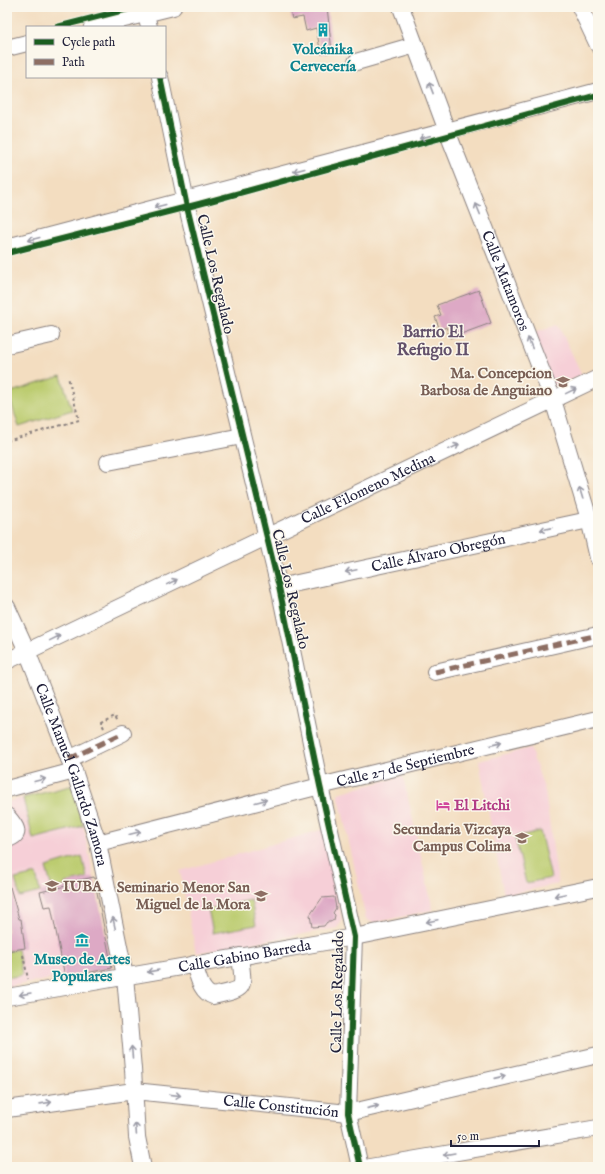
<svg xmlns="http://www.w3.org/2000/svg" width="605" height="1174" font-family="'IM FELL English',serif">
  <style>
    .built { fill: #f6cfd7 }
    .green { fill: #bccc6f; stroke: #6f7755 }
    .building { fill: #dda9c5 }
    .lines { fill: none; stroke-linecap: round; stroke-linejoin: round }
    .minor-casing { stroke: #8a807e; stroke-width: 18 }
    .path { stroke: #8a807e; stroke-width: 2; stroke-dasharray: 3 3; stroke-linecap: butt }
    .minor { stroke: #fff; stroke-width: 16 }
    .quiet { stroke: #8d6e63; stroke-width: 5; stroke-dasharray: 10 5; stroke-linecap: butt }
    .cycleway-casing { stroke: #fbf7ec; stroke-width: 8 }
    .cycleway { stroke: #1b5e20; stroke-width: 6 }
    .oneway { stroke: #9c9ca7 }
    .labels { text-anchor: middle; stroke-width: 3; stroke-linejoin: round; paint-order: stroke }
    .culture-label { font-size: 15px; font-weight: bold; fill: #0d838f; stroke: #fbf7ec }
    .street-label { font-size: 15px; fill: #22223b; stroke: #fbf7ec }
    .education-label { font-size: 15px; font-weight: bold; fill: #785e54; stroke: #fbf7ec; text-anchor: end }
    .hotel-label { font-size: 15px; font-weight: bold; fill: #b23c85; stroke: #fbf7ec; text-anchor: start }
    .neighbourhood-label { font-size: 16px; font-weight: bold; fill: #63516b; stroke: #fbf7ec }
  </style>
  <rect width="100%" height="100%" fill="#fbf7ec"/>
  <filter id="ink" filterUnits="userSpaceOnUse"><feTurbulence type="fractalNoise" baseFrequency=".025" numOctaves="2"/><feDisplacementMap in="SourceGraphic" scale="8" xChannelSelector="R" yChannelSelector="G"/><feConvolveMatrix kernelMatrix="1 2 1 2 8 2 1 2 1" color-interpolation-filters="sRGB"/></filter>
  <filter id="wash" filterUnits="userSpaceOnUse"><feTurbulence type="fractalNoise" baseFrequency=".012" numOctaves="4" result="noise"/><feDisplacementMap in="SourceGraphic" scale="16" xChannelSelector="R" yChannelSelector="G"/><feGaussianBlur stdDeviation="0.9" result="paint"/><feColorMatrix in="noise" values="0 0 0 0 0 0 0 0 0 0 0 0 0 0 0 0 0 1.4 0 .05"/><feComposite in="paint" operator="in"/></filter>
  <g filter="url(#wash)">
    <rect width="100%" height="100%" fill="#f3ddc0"/>
    <g class="built">
      <path d="M 558,324 L 582,375 L 554,388 L 532,333 Z"/>
      <path d="M 530,748 L 545,791 L 558,884 L 504,895 L 479,761 Z"/>
      <path d="M 403,776 L 433,910 L 373,923 L 366,919 L 338,793 Z"/>
      <path d="M 70,786 L 76,790 L 112,968 L 7,987 L 7,802 Z"/>
      <path d="M 324,829 L 342,921 L 337,928 L 196,953 L 180,871 Z"/>
    </g>
    <g class="green">
      <path d="M 61,376 L 72,410 L 19,427 L 8,393 Z"/>
      <path d="M 70,786 L 76,790 L 83,826 L 33,839 L 23,798 Z"/>
      <path d="M 540,831 L 551,878 L 526,883 L 515,837 Z"/>
      <path d="M 82,856 L 87,878 L 65,883 L 66,886 L 52,889 L 46,867 Z"/>
      <path d="M 36,874 L 40,892 L 20,897 L 15,879 Z"/>
      <path d="M 251,900 L 256,925 L 213,933 L 208,909 Z"/>
      <path d="M 18,949 L 22,975 L 7,978 L 7,951 Z"/>
    </g>
    <g id="blocks">
      <g class="building">
        <path d="M 289,7 L 327,7 L 332,52 L 321,54 L 316,28 L 306,31 L 303,17 L 292,19 Z"/>
        <path d="M 479,290 L 491,323 L 450,338 L 446,327 L 440,330 L 435,317 L 441,315 L 437,305 Z"/>
        <path d="M 94,877 L 112,968 L 65,977 L 51,906 L 44,907 L 40,892 L 66,886 L 65,883 Z"/>
        <path d="M 10,887 L 19,919 L 21,919 L 25,948 L 7,951 L 7,888 Z"/>
        <path d="M 334,897 L 336,908 L 333,913 L 335,915 L 334,920 L 330,922 L 327,922 L 324,926 L 312,927 L 310,915 L 322,898 Z"/>
      </g>
    </g>
  </g>
  <g filter="url(#ink)">
    <use href="#blocks" fill-opacity="0" stroke="#8a807e" stroke-width="1"/>
    <g class="lines">
      <g class="minor-casing">
        <g id="minor">
          <path d="M 144,7 L 149,27"/>
          <path id="s1" d="M 401,7 L 447,131 L 553,400 L 589,519 L 598,558"/>
          <path d="M 580,7 L 598,45"/>
          <path d="M 92,27 L 173,7"/>
          <path d="M 7,48 L 27,43"/>
          <path d="M 356,62 L 415,45"/>
          <path d="M 160,77 L 187,207 L 279,587 L 320,786 L 354,937 L 348,1113 L 360,1167"/>
          <path d="M 7,247 L 598,91"/>
          <path d="M 7,345 L 51,335"/>
          <path d="M 108,462 L 242,436"/>
          <path id="s2" d="M 279,587 L 598,518"/>
          <path id="s3" d="M 7,607 L 27,651 L 74,771 L 98,843 L 125,976 L 133,1069 L 137,1137 L 143,1167"/>
          <path id="s4" d="M 7,661 L 598,378"/>
          <path d="M 435,672 L 598,635"/>
          <path d="M 69,759 L 123,733"/>
          <path d="M 7,789 L 74,771"/>
          <path d="M 7,816 C 14,824 24,835 7,839"/>
          <path id="s5" d="M 98,843 L 320,786 L 598,719"/>
          <path d="M 194,964 C 198,975 200,992 213,996 C 247,988 244,991 240,956"/>
          <path id="s6" d="M 7,997 L 354,937 L 598,887"/>
          <path id="s7" d="M 7,1109 L 134,1091 L 348,1113 L 598,1055"/>
          <path d="M 370,1167 L 598,1128"/>
        </g>
      </g>
      <g class="path">
        <path d="M 7,441 L 79,420 L 68,377"/>
        <path d="M 104,728 L 101,722 L 115,715 L 118,721"/>
        <path d="M 23,955 L 28,979"/>
      </g>
      <use href="#minor" class="minor"/>
      <g class="quiet">
        <path d="M 435,672 L 598,635"/>
        <path d="M 69,759 L 123,733"/>
      </g>
      <g class="cycleway-casing">
        <g id="cycleway">
          <path d="M 57,27 L 136,7"/>
          <path d="M 160,77 L 187,207 L 279,587 L 320,786 L 354,937 L 348,1113 L 360,1167"/>
          <path d="M 7,253 L 199,204 L 598,95"/>
        </g>
      </g>
      <use href="#cycleway" class="cycleway"/>
    </g>
    <defs><path id="oneway-shaft" d="M-6 0H5M1.5-3L5.5 0L1.5 3" fill="none" stroke-width="1.6" stroke-linecap="round" stroke-linejoin="round"/></defs>
    <g class="oneway">
      <use href="#oneway-shaft" transform="translate(431 88) rotate(-111)"/>
      <use href="#oneway-shaft" transform="translate(425 137) rotate(165)"/>
      <use href="#oneway-shaft" transform="translate(299 170) rotate(165)"/>
      <use href="#oneway-shaft" transform="translate(160 206) rotate(165)"/>
      <use href="#oneway-shaft" transform="translate(478 209) rotate(-112)"/>
      <use href="#oneway-shaft" transform="translate(34 239) rotate(165)"/>
      <use href="#oneway-shaft" transform="translate(530 343) rotate(-112)"/>
      <use href="#oneway-shaft" transform="translate(571 391) rotate(-26)"/>
      <use href="#oneway-shaft" transform="translate(454 447) rotate(-26)"/>
      <use href="#oneway-shaft" transform="translate(581 493) rotate(-107)"/>
      <use href="#oneway-shaft" transform="translate(546 529) rotate(168)"/>
      <use href="#oneway-shaft" transform="translate(351 571) rotate(168)"/>
      <use href="#oneway-shaft" transform="translate(172 582) rotate(-26)"/>
      <use href="#oneway-shaft" transform="translate(55 638) rotate(-26)"/>
      <use href="#oneway-shaft" transform="translate(496 744) rotate(-13)"/>
      <use href="#oneway-shaft" transform="translate(40 780) rotate(-14)"/>
      <use href="#oneway-shaft" transform="translate(261 801) rotate(-14)"/>
      <use href="#oneway-shaft" transform="translate(135 833) rotate(-14)"/>
      <use href="#oneway-shaft" transform="translate(560 895) rotate(168)"/>
      <use href="#oneway-shaft" transform="translate(432 921) rotate(168)"/>
      <use href="#oneway-shaft" transform="translate(114 923) rotate(-102)"/>
      <use href="#oneway-shaft" transform="translate(153 971) rotate(170)"/>
      <use href="#oneway-shaft" transform="translate(25 994) rotate(170)"/>
      <use href="#oneway-shaft" transform="translate(132 1052) rotate(-95)"/>
      <use href="#oneway-shaft" transform="translate(500 1077) rotate(-13)"/>
      <use href="#oneway-shaft" transform="translate(175 1095) rotate(6)"/>
      <use href="#oneway-shaft" transform="translate(46 1103) rotate(-8)"/>
      <use href="#oneway-shaft" transform="translate(373 1107) rotate(-13)"/>
      <use href="#oneway-shaft" transform="translate(136 1129) rotate(-94)"/>
      <use href="#oneway-shaft" transform="translate(449 1154) rotate(170)"/>
    </g>
  </g>
  <defs>
    <g id="building-bare" transform="scale(1.08)"><path d="M-4-6H4V6H1V3H-1V6H-4ZM-2.5-4.3h1.7v1.8h-1.7ZM.8-4.3h1.7v1.8H.8ZM-2.5-1h1.7V.8h-1.7ZM.8-1h1.7V.8H.8Z" fill="#0f9aa8" stroke="#fbf7ec" stroke-width="2.5" paint-order="stroke"/></g>
    <g id="school-bare" transform="scale(1.08)"><path d="M0-5L7-2L0 1L-7-2ZM-4 1L0 2.5L4 1V4Q0 6-4 4Z" fill="#8d6e63" stroke="#fbf7ec" stroke-width="2.5" paint-order="stroke"/></g>
    <g id="hotel-bare" transform="scale(1.08)"><path d="M-6-4.5h1.5V1H6V5H4.5V3h-9V5H-6ZM-4 0a1.8 1.8 0 1 1 3.6 0ZM.5 0V-2.5h3Q6-2.5 6 0Z" fill="#d1479c" stroke="#fbf7ec" stroke-width="2.5" paint-order="stroke"/></g>
    <g id="university-bare" transform="scale(1.08)"><path d="M0-5L7-2L0 1L-7-2ZM-4 1L0 2.5L4 1V4Q0 6-4 4Z" fill="#8d6e63" stroke="#fbf7ec" stroke-width="2.5" paint-order="stroke"/></g>
    <g id="museum-bare" transform="scale(1.08)"><path d="M0-6L6-3V-2H-6V-3ZM-5-1h2V3h-2ZM-1-1h2V3h-2ZM3-1h2V3H3ZM-6 4H6V6H-6Z" fill="#0f9aa8" stroke="#fbf7ec" stroke-width="2.5" paint-order="stroke"/></g>
  </defs>
  <g fill-rule="evenodd">
    <use href="#building-bare" x="323" y="30"/>
    <use href="#school-bare" x="563" y="382"/>
    <use href="#hotel-bare" x="443" y="805"/>
    <use href="#school-bare" x="522" y="838"/>
    <use href="#university-bare" x="52" y="886"/>
    <use href="#university-bare" x="261" y="896"/>
    <use href="#museum-bare" x="82" y="940"/>
  </g>
  <g class="labels">
    <g class="culture-label">
      <text x="323" y="54">Volcánika<tspan x="323" dy="17">Cervecería</tspan></text>
      <text x="82" y="964">Museo de Artes<tspan x="82" dy="17">Populares</tspan></text>
    </g>
    <g class="street-label">
      <text transform="translate(216 274) rotate(77)" y="5">Calle Los Regalado</text>
      <text dy="5" stroke="none"><textPath href="#s1" startOffset="293">Calle Matamoros</textPath></text>
      <text dy="5" stroke="none"><textPath href="#s4" startOffset="400">Calle Filomeno Medina</textPath></text>
      <text dy="5" stroke="none"><textPath href="#s2" startOffset="163">Calle Álvaro Obregón</textPath></text>
      <text transform="translate(291 589) rotate(77)" y="5">Calle Los Regalado</text>
      <text dy="5" stroke="none"><textPath href="#s5" startOffset="317">Calle 27 de Septiembre</textPath></text>
      <text dy="5" stroke="none"><textPath href="#s3" startOffset="180">Calle Manuel Gallardo Zamora</textPath></text>
      <text dy="5" stroke="none"><textPath href="#s6" startOffset="241">Calle Gabino Barreda</textPath></text>
      <text transform="translate(337 992) rotate(-89)" y="5">Calle Los Regalado</text>
      <text dy="5" stroke="none"><textPath href="#s7" startOffset="276">Calle Constitución</textPath></text>
    </g>
    <g class="education-label">
      <text x="552" y="378">Ma. Concepcion<tspan x="552" dy="17">Barbosa de Anguiano</tspan></text>
      <text x="511" y="834">Secundaria Vizcaya<tspan x="511" dy="17">Campus Colima</tspan></text>
      <text x="63" y="891" text-anchor="start">IUBA</text>
      <text x="250" y="892">Seminario Menor San<tspan x="250" dy="17">Miguel de la Mora</tspan></text>
    </g>
    <g class="hotel-label">
      <text x="454" y="810">El Litchi</text>
    </g>
    <g class="neighbourhood-label">
      <text x="433" y="337">Barrio El<tspan x="433" dy="18">Refugio II</tspan></text>
    </g>
  </g>
  <rect width="605" height="1174" fill="none" stroke="#fbf7ec" stroke-width="24"/>
  <rect x="26" y="26" width="140" height="52" fill="#fbf7ec" stroke="#a4a2a5"/>
  <rect x="34" y="39" width="20" height="6" fill="#1b5e20" stroke="#a4a2a5"/>
  <text x="62" y="46" font-size="12" fill="#22223b">Cycle path</text>
  <rect x="34" y="59" width="20" height="6" fill="#8d6e63" stroke="#a4a2a5"/>
  <text x="62" y="66" font-size="12" fill="#22223b">Path</text>
  <path d="M451 1140v6h88v-6" fill="none" stroke="#22223b" stroke-width="2"/>
  <text x="457" y="1140" font-size="12" fill="#22223b" stroke="#fbf7ec" stroke-width="3" paint-order="stroke">50 m</text>
</svg>
